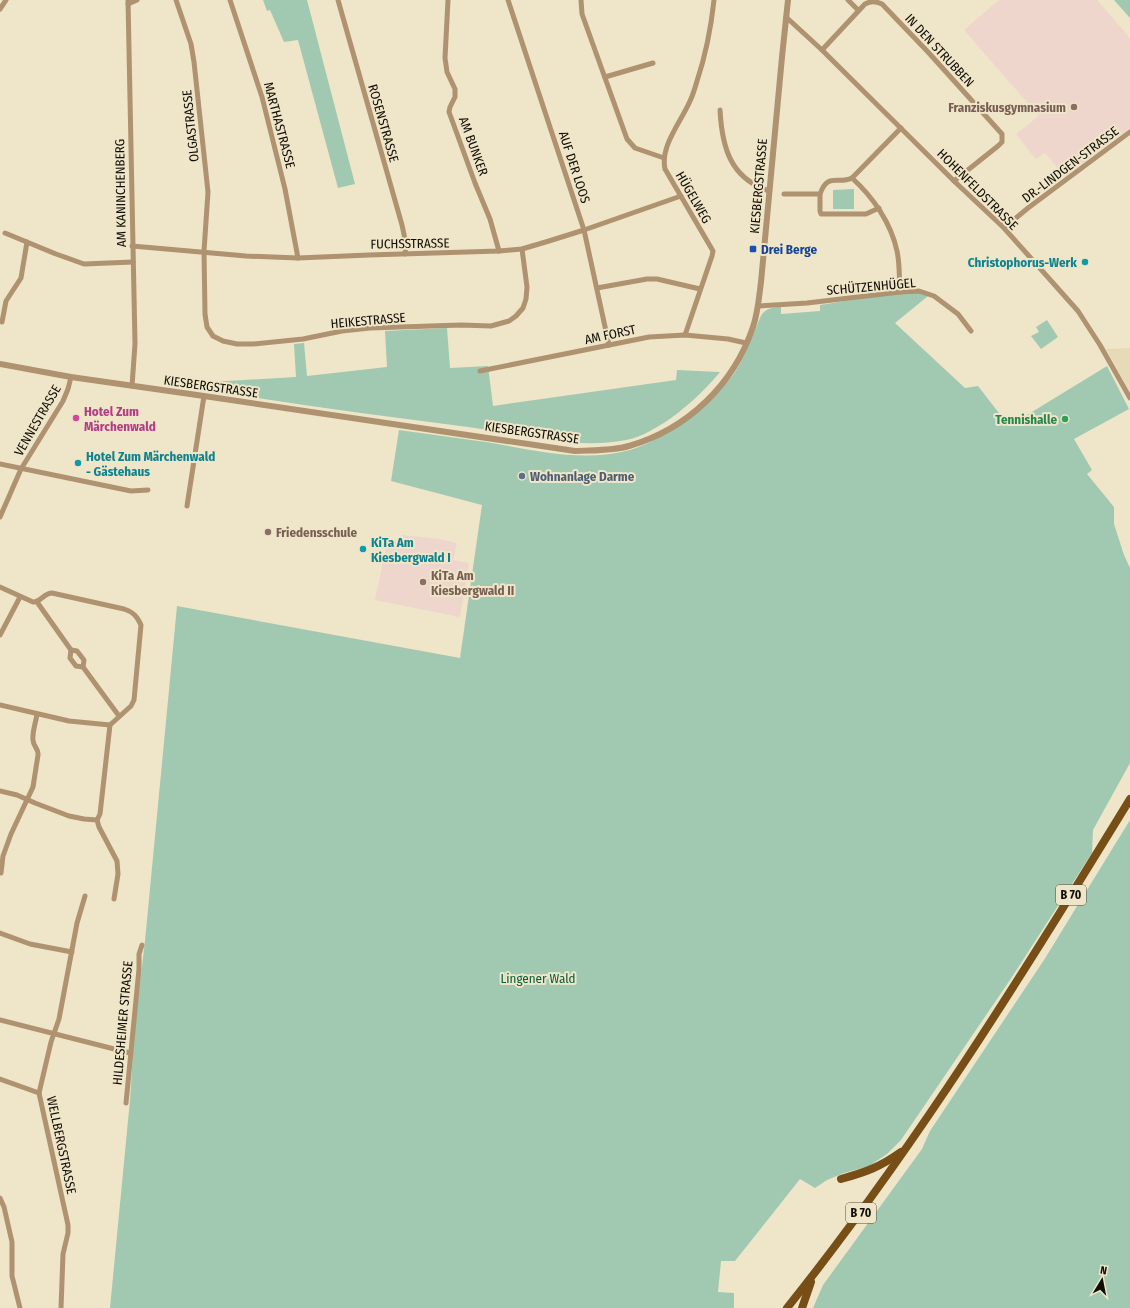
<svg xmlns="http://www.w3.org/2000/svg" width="1130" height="1308" font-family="'Fira Sans Condensed',sans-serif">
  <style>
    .built { fill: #e7dbb7 }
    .education { fill: #eed6cd }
    .green { fill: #a1c9b1 }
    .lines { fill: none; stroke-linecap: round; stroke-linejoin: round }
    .minor { stroke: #af9270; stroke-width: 5 }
    .tertiary { stroke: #af9270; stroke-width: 6 }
    .primary { stroke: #764e16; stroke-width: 8 }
    .education-dot { fill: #8d6e63; stroke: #efe5c8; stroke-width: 1.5 }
    .transit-dot { fill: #1a4fb4; stroke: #efe5c8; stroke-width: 1.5 }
    .culture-dot { fill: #0f9aa8; stroke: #efe5c8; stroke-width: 1.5 }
    .hotel-dot { fill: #d1479c; stroke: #efe5c8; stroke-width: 1.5 }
    .leisure-dot { fill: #2e9e5b; stroke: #efe5c8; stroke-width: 1.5 }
    .service-dot { fill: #5c6f8a; stroke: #efe5c8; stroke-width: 1.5 }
    .labels { text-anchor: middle; stroke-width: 4; stroke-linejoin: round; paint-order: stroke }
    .shield { fill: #efe5c8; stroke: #524d3e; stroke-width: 1 }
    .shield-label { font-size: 12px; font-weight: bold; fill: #0f0c03 }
    .street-label { font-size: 13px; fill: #0f0c03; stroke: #efe5c8 }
    .education-label { font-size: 13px; font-weight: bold; fill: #785e54; stroke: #efe5c8; text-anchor: start }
    .transit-label { font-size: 13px; font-weight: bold; fill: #164399; stroke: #efe5c8; text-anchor: start }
    .culture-label { font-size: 13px; font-weight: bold; fill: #0d838f; stroke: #efe5c8; text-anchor: start }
    .hotel-label { font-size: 13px; font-weight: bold; fill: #b23c85; stroke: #efe5c8; text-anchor: start }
    .leisure-label { font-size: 13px; font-weight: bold; fill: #27864d; stroke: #efe5c8; text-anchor: end }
    .service-label { font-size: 13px; font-weight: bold; fill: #4e5e75; stroke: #efe5c8; text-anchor: start }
    .park-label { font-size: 13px; fill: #03603b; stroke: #efe5c8 }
  </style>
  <rect width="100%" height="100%" fill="#efe5c8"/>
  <path class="built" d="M 1130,348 L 1130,392 L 1106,349 Z"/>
  <g class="education">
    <path d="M 999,0 L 1097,0 L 1130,38 L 1130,128 L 1065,177 L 1045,153 L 1036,159 L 1016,134 L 1039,116 L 964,30 Z"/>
    <path d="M 402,535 L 440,539 L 457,543 L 453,560 L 469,563 L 460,617 L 375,600 L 388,539 L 401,541 Z"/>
  </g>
  <g class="green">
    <path d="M 263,0 L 307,0 L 355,184 L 338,188 L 298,40 L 284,42 L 270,10 L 267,11 Z"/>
    <path d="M 1114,0 L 1130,0 L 1130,18 Z"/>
    <path d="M 854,189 L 854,209 L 833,209 L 833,190 Z"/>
    <path d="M 918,292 L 928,296 L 895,323 L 965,388 L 978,386 L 1009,426 L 1107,366 L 1129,409 L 1074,439 L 1092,470 L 1087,474 L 1114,507 L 1114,524 L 1124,555 L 1130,568 L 1130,763 L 1093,830 L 1092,853 L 1010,980 L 901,1140 L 887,1154 L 869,1166 L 844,1173 L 827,1180 L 815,1188 L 800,1179 L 735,1261 L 721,1261 L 718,1292 L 734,1293 L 734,1308 L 110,1308 L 130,1100 L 134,1035 L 145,941 L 177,606 L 460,658 L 482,505 L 391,481 L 399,430 C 428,434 457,438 486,442 C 533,450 582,463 630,450 C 665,440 714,402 735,372 C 744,358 750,343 756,328 C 758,324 760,315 764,312 C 768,308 775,307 781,307 L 781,314 L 820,311 L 820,305 L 889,294 Z"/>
    <path d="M 1047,320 L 1058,337 L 1041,349 L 1031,336 L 1039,332 L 1036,327 Z"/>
    <path d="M 447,328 L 450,368 L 488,366 L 493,406 L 676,380 L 677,370 L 720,372 C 700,397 658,434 626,440 C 573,450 520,434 468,427 C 371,414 274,403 178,384 L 296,377 L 294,344 L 304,343 L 307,376 L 387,367 L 385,331 Z"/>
    <path d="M 1130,820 L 1130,1308 L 813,1308 L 823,1285 L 922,1149 L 930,1131 L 1044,960 Z"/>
  </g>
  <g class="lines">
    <g class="minor">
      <path d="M 128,0 L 135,344 L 132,386"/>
      <path d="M 176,0 L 191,44 L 194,62 L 208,192 L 204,251 L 205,314 L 207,327 L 213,336 L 223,341 L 237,344 L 253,344 L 303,339 L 342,331 L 370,328 L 461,325 L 491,326 L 509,321 L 516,316 L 523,308 L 526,299 L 527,287 L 522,249"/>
      <path d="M 230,0 L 262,97 L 285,189 L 298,258"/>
      <path d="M 338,0 L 402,225 L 406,244 L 405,254"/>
      <path d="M 448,0 L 445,58 L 447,72 L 455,89 L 455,97 L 450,107 L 449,112 L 475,183 L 490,219 L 499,251"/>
      <path d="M 508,0 L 584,230 L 609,345"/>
      <path d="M 581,0 L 582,14 L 627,139 L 635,148 L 664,158"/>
      <path d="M 848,0 L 858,10"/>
      <path d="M 128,4 L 137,0"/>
      <path d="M 0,9 L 6,0"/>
      <path d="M 786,17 L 822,50 L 954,181 L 1004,228 L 1078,311 L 1100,345 L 1130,398"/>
      <path d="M 822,50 L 865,4 C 871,1 875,1 882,4 L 928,52 L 1002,134 L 1002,142 L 998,146 L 954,181"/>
      <path d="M 605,77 L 653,63"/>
      <path d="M 720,110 C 722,147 730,178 769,191"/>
      <path d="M 852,178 C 873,197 891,223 897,251 C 900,264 899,278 900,292"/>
      <path d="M 784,194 L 820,194 C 828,172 837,185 852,178 L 901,128"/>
      <path d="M 820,194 L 820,211 L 821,214 L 866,214 L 879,208"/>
      <path d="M 1004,228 L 1028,208 L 1130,132"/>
      <path d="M 5,233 L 56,254 L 84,264 L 133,262"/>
      <path d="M 132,246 L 246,256 L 298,258 L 369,255 L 499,251 L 522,249 L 549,241 L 584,230 L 681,196"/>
      <path d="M 597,288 L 647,279 L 657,279 L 700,289"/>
      <path d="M 758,306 L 807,303 L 900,292 L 919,291 L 934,296 L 958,314 L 971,331"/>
      <path d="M 2,322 L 6,301 L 21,278 L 27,242"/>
      <path d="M 685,335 L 712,256 L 713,251 L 665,169 C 660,146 681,122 690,101 C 693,95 695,88 697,81 C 706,54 711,28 714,0"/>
      <path d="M 480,371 L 649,337 L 685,335 L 728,339 L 746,343"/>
      <path d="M 0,464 L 131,491 L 148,490"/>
      <path d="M 187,506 L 204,396"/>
      <path d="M 0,517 L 21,469 L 63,401 L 68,389 L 71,377"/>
      <path d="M 0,587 L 33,602 C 41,602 44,593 52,593 L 124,609 C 133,612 137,616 141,625 L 134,700 L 131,706 L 110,725 L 100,814 L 97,820"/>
      <path d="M 37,602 L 71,650 L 70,658 L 76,666 L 83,667"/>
      <path d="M 0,635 L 20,597"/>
      <path d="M 71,650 L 77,651 L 84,660 L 83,667 L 119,716"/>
      <path d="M 0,705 L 69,721 L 110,725"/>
      <path d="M 0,791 L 17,795 L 35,803 L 69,816 L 84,819 L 97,820 L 99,827 L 117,861 L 118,874 L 114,899"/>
      <path d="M 1,873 L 3,856 L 11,834 L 33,787 L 38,755 C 39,749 33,746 33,740 C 32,732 36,722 37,714"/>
      <path d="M 0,933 L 30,944 L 72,952"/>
      <path d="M 0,1020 L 130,1053"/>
      <path d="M 0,1079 L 39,1093"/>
      <path d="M 126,1103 L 139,969 L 139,954 L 142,945"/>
      <path d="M 0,1198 L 4,1207 L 12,1242 L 12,1276 L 20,1308"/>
      <path d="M 61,1308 L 63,1254 L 68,1233 L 68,1225 L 39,1093 L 51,1042 L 59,1019 L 77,923 L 85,896"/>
    </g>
    <path class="tertiary" d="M 0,364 L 71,377 L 204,396 L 575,451 C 593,450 612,451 629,446 C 688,429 734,384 753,327 C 758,312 759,297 761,282 L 782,57 L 788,0"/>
    <g class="primary">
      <path d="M 841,1179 C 866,1172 880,1167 901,1152"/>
      <path d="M 787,1308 C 915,1148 1023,974 1130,799"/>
      <path d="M 802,1308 L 811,1282"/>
    </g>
  </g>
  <g class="education-dot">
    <circle cx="1074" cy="107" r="4"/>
    <circle cx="268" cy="532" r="4"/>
    <circle cx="423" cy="582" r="4"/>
  </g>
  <rect class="transit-dot" x="749" y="245" width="8" height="8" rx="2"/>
  <g class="culture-dot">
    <circle cx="1085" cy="262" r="4"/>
    <circle cx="78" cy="463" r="4"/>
    <circle cx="363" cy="549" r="4"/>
  </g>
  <circle class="hotel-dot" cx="76" cy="418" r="4"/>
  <circle class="leisure-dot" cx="1065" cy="419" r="4"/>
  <circle class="service-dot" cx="522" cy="476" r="4"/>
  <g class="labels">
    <g class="shield">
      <rect x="1056" y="885" width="30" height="20" rx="3"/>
      <rect x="846" y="1203" width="30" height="20" rx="3"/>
    </g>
    <g class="shield-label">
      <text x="1071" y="899">B 70</text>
      <text x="861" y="1217">B 70</text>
    </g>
    <g class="street-label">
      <text transform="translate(940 50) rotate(47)" y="5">IN DEN STRUBBEN</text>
      <text transform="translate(384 123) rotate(74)" y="5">ROSENSTRASSE</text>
      <text transform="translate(280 125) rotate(75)" y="5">MARTHASTRASSE</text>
      <text transform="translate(190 126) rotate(-96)" y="5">OLGASTRASSE</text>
      <text transform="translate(474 146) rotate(70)" y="5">AM BUNKER</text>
      <text transform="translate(1070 164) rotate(-37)" y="5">DR.-LINDGEN-STRASSE</text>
      <text transform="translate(575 167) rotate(72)" y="5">AUF DER LOOS</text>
      <text transform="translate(758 186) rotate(-85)" y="5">KIESBERGSTRASSE</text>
      <text transform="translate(978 189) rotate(45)" y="5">HOHENFELDSTRASSE</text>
      <text transform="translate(120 193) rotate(-91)" y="5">AM KANINCHENBERG</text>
      <text transform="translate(694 197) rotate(60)" y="5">HÜGELWEG</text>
      <text transform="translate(410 243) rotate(-1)" y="5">FUCHSSTRASSE</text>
      <text transform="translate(871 286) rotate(-5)" y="5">SCHÜTZENHÜGEL</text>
      <text transform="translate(368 320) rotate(-5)" y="5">HEIKESTRASSE</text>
      <text transform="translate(610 334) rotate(-12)" y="5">AM FORST</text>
      <text transform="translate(211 386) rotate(8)" y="5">KIESBERGSTRASSE</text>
      <text transform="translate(37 420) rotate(-60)" y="5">VENNESTRASSE</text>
      <text transform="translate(532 432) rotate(8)" y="5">KIESBERGSTRASSE</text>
      <text transform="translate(122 1023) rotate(-85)" y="5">HILDESHEIMER STRASSE</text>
      <text transform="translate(62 1145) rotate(78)" y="5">WELLBERGSTRASSE</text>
    </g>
    <g class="education-label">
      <text x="1066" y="112" text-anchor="end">Franziskusgymnasium</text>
      <text x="276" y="537">Friedensschule</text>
      <text x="431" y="580">KiTa Am<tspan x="431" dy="15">Kiesbergwald II</tspan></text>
    </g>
    <g class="transit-label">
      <text x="761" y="254">Drei Berge</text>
    </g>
    <g class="culture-label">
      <text x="1077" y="267" text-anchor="end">Christophorus-Werk</text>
      <text x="86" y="461">Hotel Zum Märchenwald<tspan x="86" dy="15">- Gästehaus</tspan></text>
      <text x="371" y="547">KiTa Am<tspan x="371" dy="15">Kiesbergwald I</tspan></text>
    </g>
    <g class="hotel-label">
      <text x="84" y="416">Hotel Zum<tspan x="84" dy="15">Märchenwald</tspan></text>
    </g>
    <g class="leisure-label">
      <text x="1057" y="424">Tennishalle</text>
    </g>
    <g class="service-label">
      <text x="530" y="481">Wohnanlage Darme</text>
    </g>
    <g class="park-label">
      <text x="538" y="983">Lingener Wald</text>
    </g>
  </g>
  <g transform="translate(1102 1280) rotate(10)" stroke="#efe5c8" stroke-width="3" paint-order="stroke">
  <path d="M0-3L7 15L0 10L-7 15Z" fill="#0f0c03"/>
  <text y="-6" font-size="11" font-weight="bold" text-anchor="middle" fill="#0f0c03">N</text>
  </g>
</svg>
